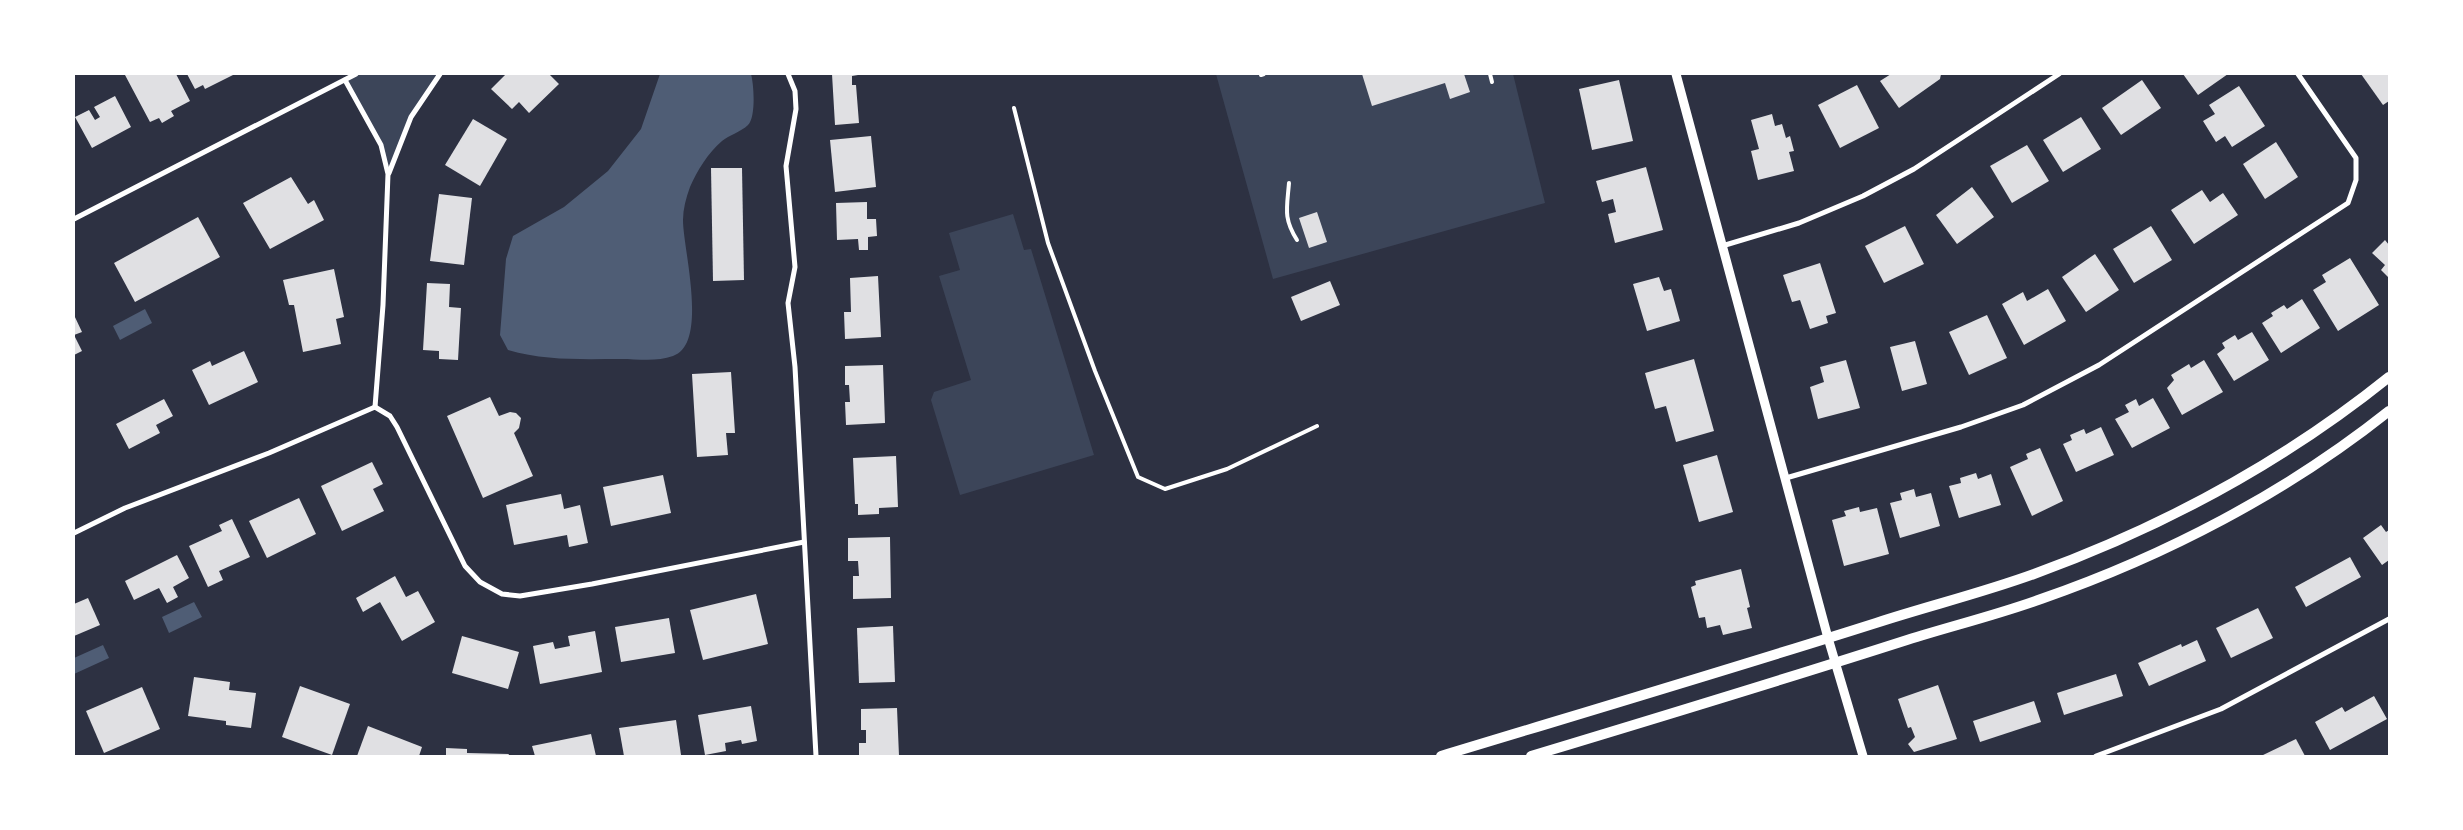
<svg xmlns="http://www.w3.org/2000/svg" width="2463" height="830" font-family="Barlow,sans-serif">
  <style>
    .green { fill: #3c4559 }
    .water { fill: #4f5d75 }
    .building { fill: #e0e0e3 }
    .lines { fill: none; stroke-linecap: round; stroke-linejoin: round }
    .service { stroke: #fff; stroke-width: 4 }
    .minor { stroke: #fff; stroke-width: 5 }
    .tertiary { stroke: #fff; stroke-width: 9 }
    .secondary { stroke: #fff; stroke-width: 10 }
  </style>
  <rect width="100%" height="100%" fill="#2d3142"/>
  <g class="green">
    <path d="M 356,74 L 440,74 L 411,117 L 388,174 L 381,145 L 345,80 Z"/>
    <path d="M 1216,74 L 1513,74 L 1545,203 L 1273,279 Z"/>
    <path d="M 1013,214 L 1024,250 L 1031,249 L 1094,455 L 960,495 L 931,400 L 934,392 L 971,380 L 939,276 L 960,270 L 949,233 Z"/>
  </g>
  <g class="water">
    <path d="M 660,74 L 751,74 C 754,85 756,117 748,125 C 741,132 729,135 722,141 C 708,153 697,171 690,187 C 686,198 683,209 683,220 C 683,249 709,344 673,356 C 657,362 638,359 621,359 C 583,359 545,361 508,350 L 500,335 L 506,259 L 513,236 L 564,207 L 608,171 L 641,129 Z"/>
    <path d="M 145,309 L 152,323 L 120,340 L 113,326 Z"/>
    <path d="M 194,602 L 202,617 L 169,633 L 162,617 Z"/>
    <path d="M 103,645 L 109,658 L 74,674 L 74,658 Z"/>
  </g>
  <g class="building">
    <path d="M 127,74 L 176,74 L 190,101 L 171,111 L 174,116 L 162,123 L 159,118 L 150,122 L 125,75 Z"/>
    <path d="M 187,74 L 235,74 L 205,89 L 203,85 L 195,89 Z"/>
    <path d="M 506,74 L 549,74 L 559,84 L 529,113 L 519,102 L 512,109 L 491,89 Z"/>
    <path d="M 832,74 L 864,74 L 852,76 L 852,85 L 856,85 L 859,123 L 835,125 Z"/>
    <path d="M 1362,74 L 1464,74 L 1470,92 L 1450,99 L 1445,83 L 1372,106 Z"/>
    <path d="M 1891,74 L 1941,74 L 1940,79 L 1899,108 L 1880,81 Z"/>
    <path d="M 2183,74 L 2228,74 L 2198,95 Z"/>
    <path d="M 2361,74 L 2389,74 L 2389,101 L 2383,105 Z"/>
    <path d="M 1619,80 L 1633,141 L 1592,150 L 1579,89 Z"/>
    <path d="M 2142,80 L 2161,108 L 2121,135 L 2102,108 Z"/>
    <path d="M 1857,85 L 1879,128 L 1840,148 L 1818,105 Z"/>
    <path d="M 2239,86 L 2265,126 L 2232,147 L 2225,136 L 2216,142 L 2203,121 L 2215,114 L 2209,105 Z"/>
    <path d="M 115,96 L 131,127 L 92,148 L 75,117 L 89,110 L 95,120 L 100,117 L 94,107 Z"/>
    <path d="M 1772,114 L 1775,126 L 1782,124 L 1786,138 L 1790,136 L 1794,151 L 1789,152 L 1794,171 L 1758,180 L 1751,151 L 1759,149 L 1751,120 Z"/>
    <path d="M 2081,117 L 2101,149 L 2063,172 L 2043,140 Z"/>
    <path d="M 473,119 L 507,139 L 480,186 L 445,165 Z"/>
    <path d="M 871,136 L 876,187 L 835,192 L 830,140 Z"/>
    <path d="M 2276,142 L 2298,177 L 2265,199 L 2243,164 Z"/>
    <path d="M 2027,145 L 2049,181 L 2012,203 L 1990,166 Z"/>
    <path d="M 1646,167 L 1663,230 L 1615,243 L 1608,214 L 1616,212 L 1613,199 L 1602,202 L 1596,181 Z"/>
    <path d="M 711,168 L 742,168 L 744,280 L 713,281 Z"/>
    <path d="M 291,177 L 308,204 L 314,200 L 324,220 L 270,249 L 243,203 Z"/>
    <path d="M 1972,187 L 1994,217 L 1957,244 L 1936,215 Z"/>
    <path d="M 2202,190 L 2210,202 L 2223,193 L 2238,215 L 2194,244 L 2171,210 Z"/>
    <path d="M 439,194 L 472,198 L 464,265 L 430,261 Z"/>
    <path d="M 867,202 L 867,219 L 876,219 L 877,236 L 868,237 L 868,250 L 859,250 L 858,239 L 837,240 L 836,203 Z"/>
    <path d="M 1317,212 L 1327,242 L 1309,248 L 1299,218 Z"/>
    <path d="M 198,217 L 220,257 L 135,302 L 114,263 Z"/>
    <path d="M 1905,226 L 1924,264 L 1884,283 L 1865,246 Z"/>
    <path d="M 2151,226 L 2172,260 L 2134,283 L 2113,249 Z"/>
    <path d="M 2385,240 L 2389,245 L 2389,278 L 2381,270 L 2385,265 L 2372,253 Z"/>
    <path d="M 2095,254 L 2119,290 L 2086,312 L 2062,277 Z"/>
    <path d="M 2350,258 L 2379,305 L 2338,331 L 2313,290 L 2326,282 L 2322,275 Z"/>
    <path d="M 1820,263 L 1836,313 L 1826,316 L 1828,323 L 1810,329 L 1800,300 L 1792,302 L 1783,275 Z"/>
    <path d="M 334,269 L 344,317 L 336,319 L 341,344 L 303,352 L 294,305 L 289,305 L 283,280 Z"/>
    <path d="M 878,276 L 881,337 L 845,339 L 844,312 L 851,312 L 850,278 Z"/>
    <path d="M 1659,277 L 1664,291 L 1671,289 L 1680,321 L 1647,331 L 1633,284 Z"/>
    <path d="M 1330,281 L 1340,305 L 1301,321 L 1291,297 Z"/>
    <path d="M 427,283 L 450,284 L 449,307 L 461,308 L 458,360 L 439,359 L 439,351 L 423,350 Z"/>
    <path d="M 2048,289 L 2066,321 L 2024,345 L 2002,304 L 2023,292 L 2027,301 Z"/>
    <path d="M 2302,299 L 2320,328 L 2281,353 L 2262,323 L 2273,316 L 2271,313 L 2284,305 L 2287,309 Z"/>
    <path d="M 74,315 L 82,332 L 74,335 L 82,351 L 74,355 Z"/>
    <path d="M 1987,315 L 2007,358 L 1969,375 L 1949,332 Z"/>
    <path d="M 2252,332 L 2269,360 L 2234,381 L 2217,354 L 2225,348 L 2222,343 L 2235,335 L 2238,340 Z"/>
    <path d="M 1915,341 L 1927,384 L 1902,391 L 1890,347 Z"/>
    <path d="M 244,351 L 258,382 L 209,405 L 192,370 L 210,361 L 212,366 Z"/>
    <path d="M 1694,359 L 1714,431 L 1676,442 L 1666,406 L 1655,409 L 1645,373 Z"/>
    <path d="M 1846,360 L 1860,408 L 1818,419 L 1810,387 L 1824,382 L 1820,367 Z"/>
    <path d="M 2204,360 L 2223,392 L 2182,415 L 2167,388 L 2174,380 L 2171,375 L 2189,364 L 2191,368 Z"/>
    <path d="M 883,365 L 885,423 L 846,425 L 845,402 L 850,402 L 849,385 L 845,385 L 845,366 Z"/>
    <path d="M 731,372 L 735,433 L 726,433 L 728,455 L 697,457 L 692,374 Z"/>
    <path d="M 490,397 L 499,416 L 510,412 L 516,413 L 521,418 L 519,428 L 514,433 L 533,476 L 483,498 L 447,416 Z"/>
    <path d="M 2153,398 L 2170,428 L 2132,448 L 2115,419 L 2129,412 L 2125,405 L 2136,399 L 2139,406 Z"/>
    <path d="M 164,399 L 173,416 L 156,425 L 160,433 L 129,449 L 116,424 Z"/>
    <path d="M 2101,427 L 2114,455 L 2076,472 L 2063,444 L 2072,440 L 2070,435 L 2084,429 L 2086,434 Z"/>
    <path d="M 2040,448 L 2063,501 L 2032,516 L 2010,467 L 2028,459 L 2026,454 Z"/>
    <path d="M 1717,455 L 1733,512 L 1699,522 L 1683,465 Z"/>
    <path d="M 896,456 L 898,507 L 879,508 L 879,514 L 858,515 L 858,504 L 855,504 L 853,458 Z"/>
    <path d="M 372,462 L 383,484 L 373,489 L 384,511 L 342,531 L 321,486 Z"/>
    <path d="M 1976,473 L 1978,479 L 1991,474 L 2001,505 L 1959,518 L 1949,486 L 1961,483 L 1960,478 Z"/>
    <path d="M 663,475 L 671,513 L 611,526 L 603,487 Z"/>
    <path d="M 1914,489 L 1916,497 L 1931,493 L 1940,526 L 1900,538 L 1890,503 L 1902,500 L 1900,493 Z"/>
    <path d="M 561,494 L 564,509 L 580,505 L 588,543 L 569,547 L 567,535 L 514,545 L 506,505 Z"/>
    <path d="M 299,498 L 316,534 L 267,558 L 249,521 Z"/>
    <path d="M 1859,507 L 1860,512 L 1877,508 L 1889,554 L 1844,566 L 1832,520 L 1846,516 L 1844,511 Z"/>
    <path d="M 232,519 L 250,557 L 219,571 L 223,580 L 208,587 L 189,546 L 222,531 L 219,525 Z"/>
    <path d="M 2381,525 L 2386,532 L 2389,530 L 2389,560 L 2382,565 L 2363,538 Z"/>
    <path d="M 890,537 L 891,598 L 853,599 L 853,576 L 859,576 L 858,561 L 848,561 L 848,538 Z"/>
    <path d="M 177,555 L 189,578 L 173,587 L 178,597 L 167,603 L 159,588 L 134,600 L 125,581 Z"/>
    <path d="M 2350,557 L 2361,577 L 2306,607 L 2295,587 Z"/>
    <path d="M 1741,569 L 1750,607 L 1747,608 L 1752,628 L 1723,635 L 1720,625 L 1707,628 L 1705,617 L 1699,618 L 1691,587 L 1696,585 L 1695,581 Z"/>
    <path d="M 395,576 L 406,597 L 418,591 L 435,622 L 402,641 L 380,602 L 363,612 L 356,598 Z"/>
    <path d="M 756,594 L 768,644 L 703,660 L 690,610 Z"/>
    <path d="M 88,598 L 100,625 L 74,636 L 74,604 Z"/>
    <path d="M 2258,608 L 2273,638 L 2231,658 L 2216,628 Z"/>
    <path d="M 669,618 L 675,653 L 621,662 L 615,627 Z"/>
    <path d="M 893,626 L 895,682 L 859,683 L 857,628 Z"/>
    <path d="M 595,631 L 602,672 L 540,684 L 533,646 L 553,642 L 555,649 L 570,646 L 568,636 Z"/>
    <path d="M 462,636 L 519,652 L 508,689 L 452,673 Z"/>
    <path d="M 2197,640 L 2206,661 L 2149,686 L 2138,663 L 2181,644 L 2182,647 Z"/>
    <path d="M 2116,674 L 2123,696 L 2064,715 L 2057,693 Z"/>
    <path d="M 194,677 L 230,682 L 229,690 L 256,693 L 251,728 L 226,725 L 226,721 L 188,716 Z"/>
    <path d="M 1938,685 L 1957,739 L 1914,752 L 1908,744 L 1915,737 L 1911,727 L 1908,728 L 1898,699 Z"/>
    <path d="M 300,686 L 350,704 L 332,755 L 282,737 Z"/>
    <path d="M 142,687 L 160,729 L 104,753 L 86,711 Z"/>
    <path d="M 2374,696 L 2387,719 L 2330,750 L 2315,722 L 2342,707 L 2345,712 Z"/>
    <path d="M 2034,701 L 2041,722 L 1980,742 L 1973,721 Z"/>
    <path d="M 751,706 L 757,741 L 742,744 L 741,740 L 725,743 L 726,751 L 705,755 L 698,715 Z"/>
    <path d="M 897,708 L 899,756 L 859,756 L 859,743 L 866,743 L 866,730 L 861,730 L 861,709 Z"/>
    <path d="M 676,720 L 681,755 L 624,756 L 619,728 Z"/>
    <path d="M 368,726 L 422,747 L 419,756 L 357,756 Z"/>
    <path d="M 591,734 L 596,756 L 535,756 L 532,746 Z"/>
    <path d="M 2296,739 L 2305,756 L 2261,756 Z"/>
    <path d="M 446,748 L 467,749 L 467,753 L 509,754 L 508,756 L 446,756 Z"/>
  </g>
  <g class="lines">
    <g class="service">
      <path d="M 1490,74 L 1492,82"/>
      <path d="M 1261,75 L 1264,74"/>
      <path d="M 1014,108 L 1048,243 L 1095,371 L 1138,477 L 1165,489 L 1227,469 L 1317,426"/>
      <path d="M 1289,183 C 1287,208 1283,218 1297,240"/>
    </g>
    <g class="minor">
      <path d="M 788,74 L 795,91 L 796,109 L 786,166 L 795,267 L 788,303 L 795,367 L 816,756"/>
      <path d="M 345,80 L 381,145 L 388,174 L 383,305 L 375,407"/>
      <path d="M 389,173 L 411,117 L 440,74"/>
      <path d="M 74,219 L 356,74"/>
      <path d="M 1722,246 L 1799,223 L 1863,196 L 1914,169 L 2059,74"/>
      <path d="M 375,407 L 390,416 L 397,427 L 465,566 L 480,582 L 502,594 L 520,596 L 592,584 L 804,542"/>
      <path d="M 1786,478 L 1961,427 L 2023,405 L 2099,365 L 2348,203 L 2356,180 L 2356,158 L 2298,74"/>
      <path d="M 74,533 L 125,508 L 269,453 L 375,407"/>
      <path d="M 2096,756 L 2221,709 L 2389,619"/>
    </g>
    <path class="tertiary" d="M 1676,74 L 1828,638 L 1863,756"/>
    <g class="secondary">
      <path d="M 1441,756 C 1586,712 1731,669 1876,623 C 1928,606 1982,593 2034,574 C 2163,527 2282,463 2389,377"/>
      <path d="M 1531,756 C 1657,718 1782,680 1907,640 C 1951,626 1997,615 2041,599 C 2165,556 2286,493 2389,411"/>
    </g>
  </g>
  <rect width="2463" height="830" fill="none" stroke="#ffffff" stroke-width="150"/>
</svg>
